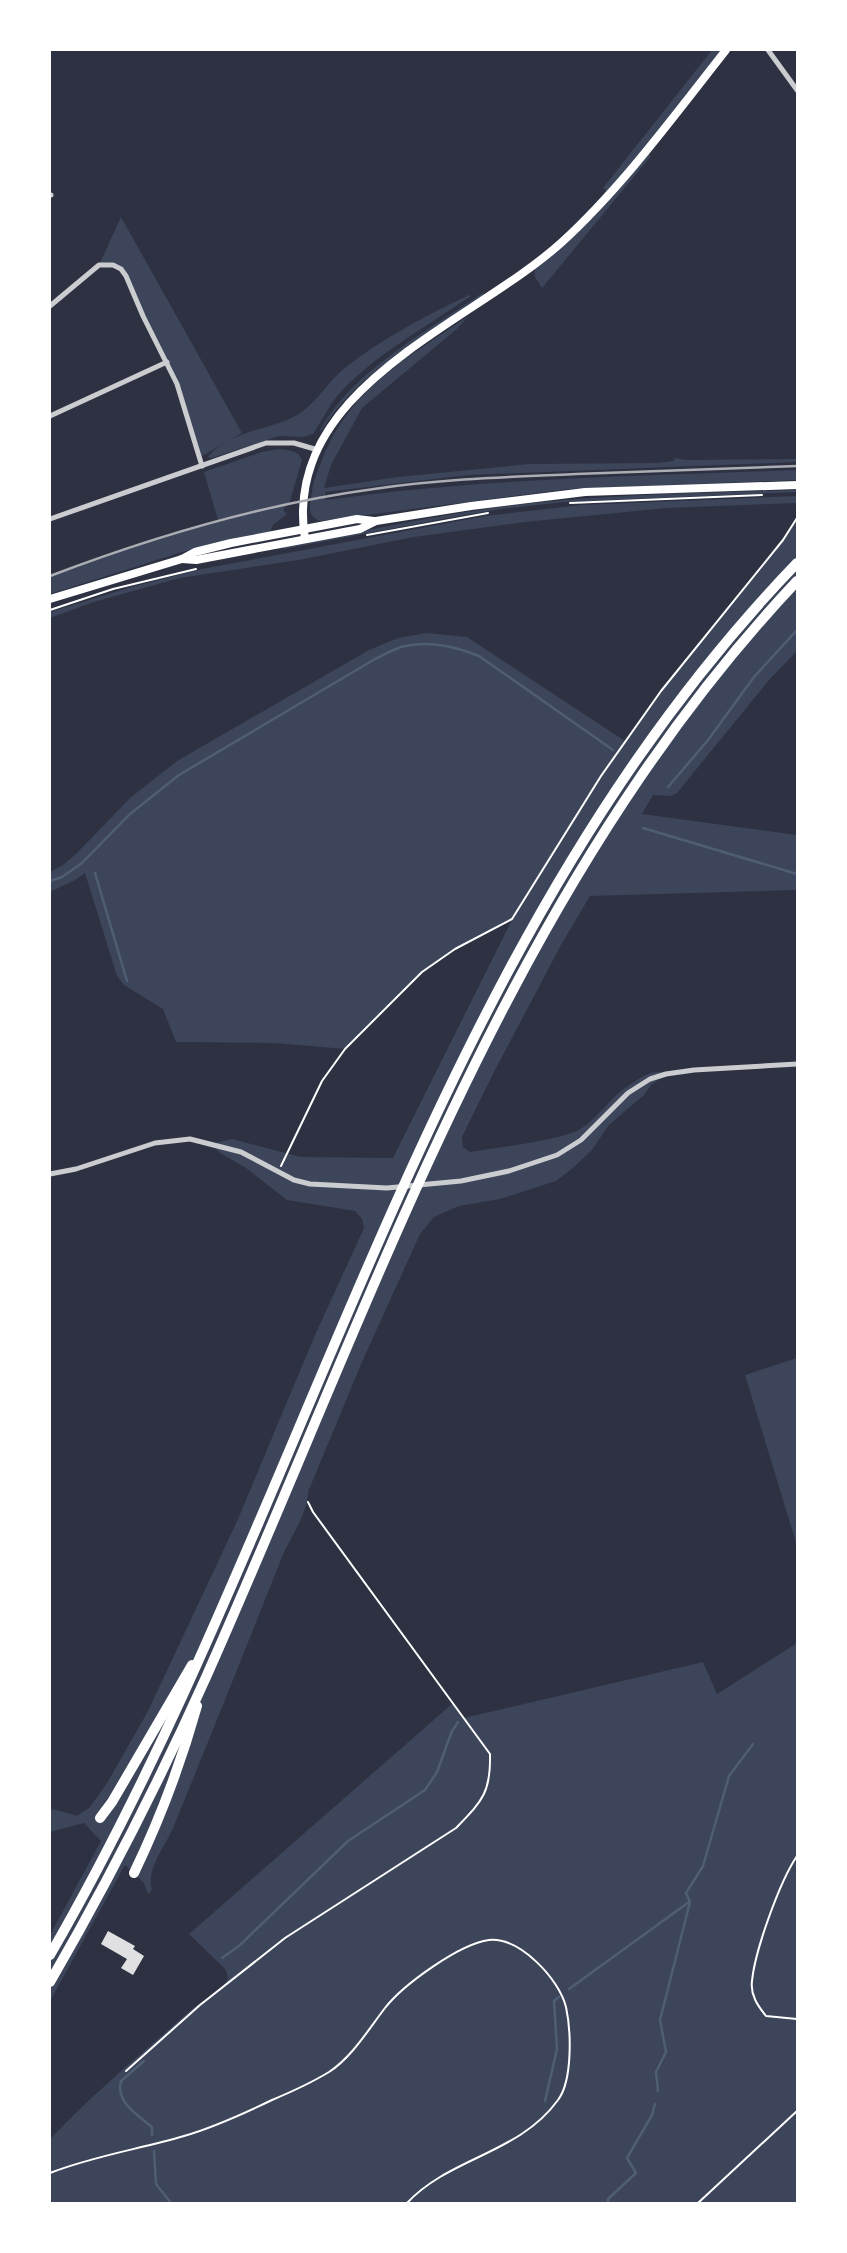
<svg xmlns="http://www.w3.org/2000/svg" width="847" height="2253" font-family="'Asap Condensed',sans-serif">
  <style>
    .green { fill: #3c4559 }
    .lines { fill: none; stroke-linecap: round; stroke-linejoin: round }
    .stream { stroke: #4f5d75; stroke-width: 2.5 }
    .building { fill: #e0e0e3 }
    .path { stroke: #fff; stroke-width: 2 }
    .minor { stroke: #caccd0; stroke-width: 5 }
    .secondary { stroke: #fff; stroke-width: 8 }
    .motorway { stroke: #fff; stroke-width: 10 }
    .rail { stroke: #abadb3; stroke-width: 2.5 }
  </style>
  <rect width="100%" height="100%" fill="#2d3142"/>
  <g class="green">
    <path d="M 712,50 L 726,50 L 609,194 L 603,188 Z"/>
    <path d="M 648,153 L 651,156 L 542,288 L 535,277 L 535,269 L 593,218 Z"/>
    <path d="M 121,217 L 242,433 L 200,457 L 186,407 L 128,280 L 117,267 L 99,265 Z"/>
    <path d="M 484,292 L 481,298 C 424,337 358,372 321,431 L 320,430 C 352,371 429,330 484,292 Z"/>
    <path d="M 469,295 L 471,296 C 426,327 374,355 338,395 C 328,407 322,421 313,434 L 303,437 L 279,436 L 212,458 L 208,457 C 229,430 269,431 297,415 C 316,404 328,381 346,367 C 383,338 427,315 469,295 Z"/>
    <path d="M 467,317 L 458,328 L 362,408 L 331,465 L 324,488 L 398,477 L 529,464 L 657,463 L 673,461 L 676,458 L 685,460 L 797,459 L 797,462 L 468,475 L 325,492 L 326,500 C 482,478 640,476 797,470 L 797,480 L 569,489 L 320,521 C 306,516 310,505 312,492 C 313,481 318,470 322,460 C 351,387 406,359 467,317 Z"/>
    <path d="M 278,449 C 287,450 299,450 302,460 L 290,501 L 283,510 L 287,514 L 273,525 L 270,532 L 182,552 L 50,594 L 50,576 L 146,541 L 218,520 L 204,472 L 262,452 Z"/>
    <path d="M 797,490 L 797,492 L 565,502 L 501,509 L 448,518 L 284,549 L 282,547 C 362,532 443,513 524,504 C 615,494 706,493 797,490 Z"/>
    <path d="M 797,496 L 797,503 L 667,508 L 525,522 L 414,537 L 299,560 L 180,578 L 94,602 L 50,618 L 50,612 L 128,588 L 202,569 L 485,516 L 581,505 Z"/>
    <path d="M 797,518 L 797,651 L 769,680 L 677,793 L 670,796 L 653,795 L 642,814 L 797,835 L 797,890 L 590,896 L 561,945 L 494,1072 L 462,1137 L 463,1147 L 470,1152 C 497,1147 562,1141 582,1128 C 600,1116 612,1095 631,1084 C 642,1077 653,1068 666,1074 L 651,1085 L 644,1095 L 609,1125 L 591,1151 L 573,1168 L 556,1181 L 500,1199 L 459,1206 L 434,1217 L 420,1234 L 362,1362 L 308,1492 C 308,1514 290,1537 282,1557 C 246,1648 210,1738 173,1828 C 165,1847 146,1869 152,1890 L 148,1894 L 144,1883 L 125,1865 L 50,2001 L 50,1935 L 101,1841 L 84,1823 L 50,1832 L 50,1811 L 53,1809 L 77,1816 L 90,1807 L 107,1783 L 148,1711 L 238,1519 L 315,1335 L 364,1228 L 362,1219 L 355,1211 L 287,1200 L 246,1168 L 220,1153 L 211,1144 L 232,1139 L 301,1157 L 393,1158 L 512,920 L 455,949 L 422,972 L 345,1049 L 275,1043 L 176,1042 L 163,1009 L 124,985 L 117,976 L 85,873 L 75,880 L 50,892 L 50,872 L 63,865 L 76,854 L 130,798 L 177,761 L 369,650 L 398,638 L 426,633 L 467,637 L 625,741 L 683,663 L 783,540 Z"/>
    <path d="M 797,1358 L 797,1546 L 745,1375 Z"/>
    <path d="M 797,1643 L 797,2203 L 50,2203 L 50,2139 C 94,2093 143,2052 191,2010 C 203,1999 222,1993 228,1978 L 226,1970 L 189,1934 L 453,1703 L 464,1718 L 703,1662 L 717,1694 Z"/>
  </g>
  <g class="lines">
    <g class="stream">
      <path d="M 668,787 L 708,740 L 754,677 L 797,630"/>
      <path d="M 643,828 L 797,874"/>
      <path d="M 95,873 L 127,981"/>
      <path d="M 50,881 L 62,877 L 82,863 L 130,814 L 179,775 L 375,659 C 384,655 392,650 401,647 C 427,640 455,646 479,656 L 613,750"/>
      <path d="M 222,1958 L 240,1945 L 348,1841 L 425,1790 L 437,1772 L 452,1731 L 458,1722"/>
      <path d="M 569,1989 L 689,1902"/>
      <path d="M 144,2061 L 121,2081 C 115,2102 138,2115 152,2127 L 152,2135"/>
      <path d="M 658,2091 L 656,2072 L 666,2052 L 660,2020 L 690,1902 L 686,1893 L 703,1866 L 729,1776 L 753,1744"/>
      <path d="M 545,2101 L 557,2049 L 554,2001 L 559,1997"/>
      <path d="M 154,2151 L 156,2184 L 171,2203"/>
      <path d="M 608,2203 L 608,2199 L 636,2173 L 627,2158 L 652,2115 L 655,2104"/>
    </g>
  </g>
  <path class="building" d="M 108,1931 L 135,1946 L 133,1949 L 144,1956 L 133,1975 L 121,1968 L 127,1959 L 101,1944 Z"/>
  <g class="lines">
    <g class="path">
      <path d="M 570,503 L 762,495"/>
      <path d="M 367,535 L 488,513"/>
      <path d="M 50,610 L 113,589 L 196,569"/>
      <path d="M 281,1166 L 322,1081 L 345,1049 L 422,972 L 455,949 L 512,919 L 601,776 L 661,691 L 783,540 L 797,518"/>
      <path d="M 797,1856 C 780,1881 755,1950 752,1981 C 750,1995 758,2006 766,2016 L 797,2019"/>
      <path d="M 126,2071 L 200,2005 L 285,1938 L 456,1828 C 482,1801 491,1793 490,1754 L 313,1512 L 308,1502"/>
      <path d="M 50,2173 C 93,2156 140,2149 184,2136 C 215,2127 243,2114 272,2100 C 291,2092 311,2083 329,2072 C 352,2057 368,2030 385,2008 C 403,1985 459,1944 489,1940 C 520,1937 559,1979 566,2007 C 571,2030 573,2080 558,2100 C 519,2154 450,2157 407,2203"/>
      <path d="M 698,2203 L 797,2111"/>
    </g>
    <g class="minor">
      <path d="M 768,50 L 797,90"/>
      <path d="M 50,195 L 51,195"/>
      <path d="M 50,306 L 99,265 L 113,265 L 121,269 L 126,276 L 143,316 L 177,384 L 202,466"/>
      <path d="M 50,416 L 167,362"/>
      <path d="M 50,519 L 266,443 L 294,443 L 318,450"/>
      <path d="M 50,1174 L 76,1169 L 155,1143 L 190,1139 L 241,1152 L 294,1180 L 310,1184 L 387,1188 L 461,1181 L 509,1171 L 557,1155 L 581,1140 L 628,1093 L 650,1079 L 666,1074 L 694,1070 L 797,1064"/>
    </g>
    <g class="secondary">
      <path d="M 305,539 C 281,387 472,324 562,242 C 623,186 674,116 726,50"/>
      <path d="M 182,559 L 196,560 L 360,529 L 376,521 L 471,506 L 585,492 L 797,485"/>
      <path d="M 50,599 L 182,559 L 195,552 L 231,543 L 357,519 L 374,521"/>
    </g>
    <g class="motorway">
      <path d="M 100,1818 L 112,1802 L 192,1665"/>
      <path d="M 134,1873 C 160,1819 181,1763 197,1706"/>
      <path d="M 50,1955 C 314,1499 423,951 797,563"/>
      <path d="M 50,1982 C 108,1882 160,1780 207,1675 C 375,1298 508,888 797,581"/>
    </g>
    <path class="rail" d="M 50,576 C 155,536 262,504 374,489 C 441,479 508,477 576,474 C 649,471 723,469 797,466"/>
  </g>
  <rect width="847" height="2253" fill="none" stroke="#ffffff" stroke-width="102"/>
</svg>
